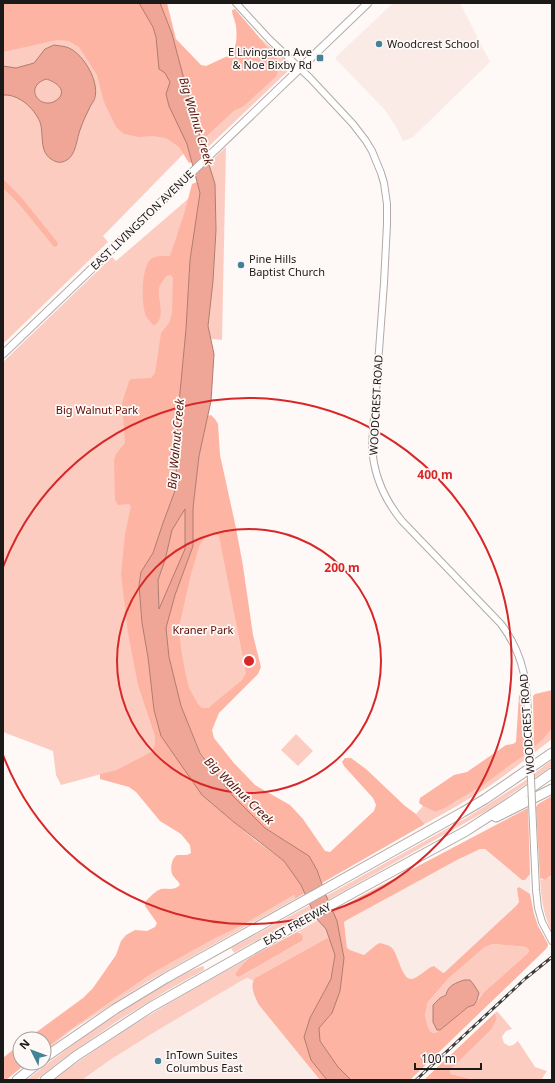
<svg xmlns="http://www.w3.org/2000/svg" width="555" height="1083" font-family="'Noto Sans',sans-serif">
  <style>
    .built { fill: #faebe7 }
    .green { fill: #fdccc1 }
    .forest { fill: #feb4a3; fill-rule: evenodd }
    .water { fill: #efa696; stroke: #b07c70; fill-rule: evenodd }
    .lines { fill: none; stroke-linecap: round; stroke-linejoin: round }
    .tertiary-casing { stroke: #b1aaa8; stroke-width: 8 }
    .secondary-casing { stroke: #b1aaa8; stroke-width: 9 }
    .motorway-casing { stroke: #b1aaa8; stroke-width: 11 }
    .tertiary { stroke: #fff; stroke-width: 6 }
    .secondary { stroke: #fff; stroke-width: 7 }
    .motorway { stroke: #fff; stroke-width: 9 }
    .rail-casing { stroke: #3f3d3c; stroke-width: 3 }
    .rail { stroke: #fef8f7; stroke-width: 1.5; stroke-dasharray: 4.5; stroke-linecap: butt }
    .tertiary-bridge-casing { stroke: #b1aaa8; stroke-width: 8; stroke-linecap: butt }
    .tertiary-bridge { stroke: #fff; stroke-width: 6 }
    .ring { fill: none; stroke: #d62828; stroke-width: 2 }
    .poi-dot { fill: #448397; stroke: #fef8f7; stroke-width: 1.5 }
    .labels { text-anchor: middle; stroke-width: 3.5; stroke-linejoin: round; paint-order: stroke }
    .poi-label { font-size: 11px; fill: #1c1a19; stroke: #fef8f7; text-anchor: start }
    .street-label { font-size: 11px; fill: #1c1a19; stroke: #fef8f7 }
    .park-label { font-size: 11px; fill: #610c00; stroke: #fef8f7 }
    .water-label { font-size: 12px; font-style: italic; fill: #551509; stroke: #fef8f7 }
    .centre { fill: #d62828; stroke: #fef8f7; stroke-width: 2 }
    .ring-label { font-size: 12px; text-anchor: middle; font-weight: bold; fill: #d62828; stroke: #fef8f7; stroke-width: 3.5; stroke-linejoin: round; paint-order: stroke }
  </style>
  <rect width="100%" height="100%" fill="#fef8f7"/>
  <g class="built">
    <path d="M 393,3 L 460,3 L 490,62 L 413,137 L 403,141 L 395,125 L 385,110 L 335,58 Z"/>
    <path d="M 480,849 L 484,849 L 522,880 L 525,880 L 530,874 L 530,894 L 528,892 L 517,889 L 519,902 L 517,905 L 445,972 L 443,973 L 434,966 L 431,967 L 413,979 L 410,979 L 405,975 L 392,948 L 376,945 L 364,955 L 350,950 L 347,948 L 344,922 L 347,920 L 457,860 Z"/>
    <path d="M 247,978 L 250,979 L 253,981 L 254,993 L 320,1080 L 82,1080 L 110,1060 L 158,1030 L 241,981 Z"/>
  </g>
  <g class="green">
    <path d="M 3,3 L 149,3 L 193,144 L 103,236 L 108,242 L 3,344 Z"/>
    <path d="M 260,38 L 286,60 C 289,65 290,67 287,72 L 204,151 L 200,139 L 206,137 L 234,111 L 243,107 L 276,77 L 279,70 L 277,58 Z"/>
    <path d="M 226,147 L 222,340 L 211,339 L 208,326 L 213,281 L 216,230 L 215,184 L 208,164 Z"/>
    <path d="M 203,186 L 177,542 L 234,528 L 258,670 L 221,698 L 152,751 L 143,756 L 116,770 L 61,785 L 56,775 L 53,751 L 3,732 L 3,362 L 112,257 L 116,261 Z"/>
    <path d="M 552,729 L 552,739 C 531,755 510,772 488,787 C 468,800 446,812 425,824 L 416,814 L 423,806 L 435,812 C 448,807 460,799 472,791 C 501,773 529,754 552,729 Z"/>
    <path d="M 296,734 L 313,751 L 298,766 L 281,750 Z"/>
    <path d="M 552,760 L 552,766 L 490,809 L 328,900 L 326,896 L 466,818 L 523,782 Z"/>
    <path d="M 552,875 L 552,932 C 543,914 541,898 540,878 L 542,880 L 549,878 Z"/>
    <path d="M 294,895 L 295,899 L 147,982 L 72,1030 L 44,1052 L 44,1050 L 73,1028 L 151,974 L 212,940 L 243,925 Z"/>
    <path d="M 310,905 L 312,909 L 234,953 L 231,948 Z"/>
    <path d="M 318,920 L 326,929 L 330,939 L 327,938 L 255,978 L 253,981 L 250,979 L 247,978 L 241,981 L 158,1030 L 110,1060 L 82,1080 L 54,1080 C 71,1066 89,1054 106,1043 C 152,1012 200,985 249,958 L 242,965 L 236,976 L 239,977 L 302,941 L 300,932 L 297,932 Z"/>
    <path d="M 493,944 L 526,947 L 529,950 L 528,953 L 484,992 L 477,1000 L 479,993 L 464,980 C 455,984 450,984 446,995 L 440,998 L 437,1030 L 440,1030 L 435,1033 L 431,1032 L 428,1027 L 425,1015 L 428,1002 L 449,978 L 485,947 Z"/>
    <path d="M 203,966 L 204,967 L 204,970 L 168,990 L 119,1020 L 68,1055 L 36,1080 L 27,1080 C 67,1047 110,1018 154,991 C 170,982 186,971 203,966 Z"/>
    <path d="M 497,1011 L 512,1029 C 506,1030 505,1032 502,1037 L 504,1043 L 509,1046 L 513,1045 L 518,1041 L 535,1067 L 547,1071 L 541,1080 L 475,1080 L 451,1074 L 450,1070 L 492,1029 L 497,1018 L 495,1013 Z"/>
  </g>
  <g class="forest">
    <path d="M 3,3 L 140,3 L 153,27 L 165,73 L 170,82 L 166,94 L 187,144 L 192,162 L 189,163 L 179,147 L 166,138 L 153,136 L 139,137 L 124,134 L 116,127 L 104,102 L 97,75 L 79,47 L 69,41 L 57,40 L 3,52 Z"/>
    <path d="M 160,3 L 167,3 L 176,39 L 201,65 L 206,66 L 232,54 C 237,46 237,35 236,26 C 235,20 232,15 232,10 L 235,9 L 277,58 C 281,65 280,69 276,77 L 243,107 L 234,111 L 206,137 L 200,139 L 193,117 L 172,34 Z"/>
    <path d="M 3,179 L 21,197 L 58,243 L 57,246 L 54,247 L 19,204 L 3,188 Z"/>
    <path d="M 197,182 L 200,193 L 190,260 L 186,329 L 177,424 L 176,488 L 163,523 L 153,553 L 141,572 L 139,585 L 142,623 L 148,657 L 154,710 L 187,771 L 202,795 L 255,840 L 284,861 L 301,885 L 305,893 L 295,899 L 294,895 L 243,925 L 212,940 L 151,974 L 73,1028 L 44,1050 L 44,1039 L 27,1039 L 83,998 L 93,988 L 116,955 L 121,941 L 126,935 L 135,930 L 147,931 L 155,927 L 157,923 L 145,906 L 145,902 C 149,898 155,891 161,889 C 168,888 174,891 180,885 C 178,880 174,878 172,874 C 170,867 172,858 177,855 L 187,855 L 191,853 L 190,845 L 181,834 L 160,821 L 136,792 L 129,787 L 100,779 L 100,774 L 116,770 L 143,756 L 152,751 L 155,744 L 155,736 L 138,685 L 128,633 L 121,574 L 125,534 L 131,506 L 129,504 L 118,505 L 115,500 L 114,460 L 116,454 L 125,443 L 122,403 L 129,381 L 131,379 L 151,378 L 155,373 L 161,333 L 169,323 L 172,314 L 173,278 L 171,275 L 166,276 C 164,280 160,284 159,288 C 157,301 167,316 154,326 C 152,323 148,320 146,316 C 141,306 141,266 151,259 C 156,255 164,256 170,256 L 184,214 L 192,184 Z"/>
    <path d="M 211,415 L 215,419 L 218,424 L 220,455 L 236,528 L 243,566 L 253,635 L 261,667 L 258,674 L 219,713 L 212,730 L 214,738 L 233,762 L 255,785 L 290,805 L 303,819 L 325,851 L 330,852 L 374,811 L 376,805 L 373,798 L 344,766 L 342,762 L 345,758 L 351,758 L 366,769 L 405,806 L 416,814 L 425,824 L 322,883 L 317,870 L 295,847 L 265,828 L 233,796 L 200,752 L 181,706 L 169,657 L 166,628 L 175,595 L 193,546 L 193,508 L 199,456 L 207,416 ZM 215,534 L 219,536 L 246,673 L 242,680 L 208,708 L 202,708 L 198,704 L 189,688 L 186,676 L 181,649 L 179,627 L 191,574 L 200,544 L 205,538 Z"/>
    <path d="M 185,508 L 185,549 L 159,610 L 158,580 L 165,560 L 172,530 Z"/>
    <path d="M 552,690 L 552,729 L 542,740 L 534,747 L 533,696 L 535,694 Z"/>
    <path d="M 522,694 L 526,754 L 486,783 L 445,808 L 435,812 L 423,806 L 419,803 L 420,798 L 454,775 L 467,772 L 506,745 L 513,744 L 516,742 L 519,695 Z"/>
    <path d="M 552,796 L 552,875 L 545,880 L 540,878 L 536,807 L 538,804 Z"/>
    <path d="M 528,808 L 530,874 L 525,880 L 522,880 L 485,849 L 480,849 L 457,860 L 347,920 L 344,922 L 347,948 L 350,950 L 364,955 L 376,945 L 380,943 C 383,944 389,945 392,948 C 398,954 402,980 412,979 C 417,978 427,969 431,967 L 434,966 L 443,973 L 445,972 L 517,905 L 519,902 L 517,889 L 519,887 L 530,894 L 534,914 L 538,926 L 548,944 L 548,946 L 545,950 L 410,1080 L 351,1080 L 338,1067 L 320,1041 L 319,1028 L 332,1013 L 337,922 L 333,911 ZM 493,944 L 526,947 L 529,950 L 528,953 L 484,992 L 474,1005 L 468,1007 L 440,1030 L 435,1033 L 431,1032 L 428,1027 L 425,1015 L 428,1002 L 449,978 L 485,947 Z"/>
    <path d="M 297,932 C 301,933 304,936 302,941 L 239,977 L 236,976 L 236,973 L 242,965 L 249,958 Z"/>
    <path d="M 327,938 L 330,939 L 335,955 L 331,979 L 310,1018 L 311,1059 L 327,1080 L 320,1080 L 259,1005 C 255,997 249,986 255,978 Z"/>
    <path d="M 495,1013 L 497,1018 L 492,1029 L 450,1070 L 451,1074 L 475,1080 L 424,1080 Z"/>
    <path d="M 20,1044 L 20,1063 L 27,1063 L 6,1080 L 3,1080 L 3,1058 Z"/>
  </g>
  <g class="water">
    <path d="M 139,3 L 160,3 L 172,34 L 194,117 L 215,184 L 216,230 L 213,281 L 208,326 L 214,354 L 211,401 L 199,456 L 193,508 L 193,546 L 175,595 L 166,628 L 169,657 L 181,706 L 200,753 L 233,796 L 265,828 L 309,856 L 317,870 L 325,893 L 337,921 L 344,958 L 340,991 L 332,1013 L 319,1028 L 320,1041 L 338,1067 L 351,1080 L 327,1080 L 311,1060 L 304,1037 L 310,1018 L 331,979 L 335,955 L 326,929 L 316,918 L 301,885 L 284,861 L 235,823 L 202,795 L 161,736 L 154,710 L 148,657 L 142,623 L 139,585 L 141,572 L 153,553 L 163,523 L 176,488 L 177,424 L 186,329 L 190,260 L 200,193 L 187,144 L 169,106 L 166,94 L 170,82 L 165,73 L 159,69 L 156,37 L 153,27 ZM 185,509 L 185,549 L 159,609 L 158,580 L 165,560 L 172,530 Z"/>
    <path d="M 54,45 C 59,46 65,46 69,48 C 84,55 99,81 95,97 C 95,99 93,102 91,105 C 87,113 83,121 80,130 C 76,141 76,159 62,162 C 58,163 54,161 51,159 C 39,151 44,134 40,122 C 34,108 19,94 3,95 L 3,66 L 16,68 L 34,63 L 45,49 ZM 46,79 C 54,81 67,89 59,98 C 43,114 21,88 46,79 Z"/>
    <path d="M 464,980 L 470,980 L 474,985 L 479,993 L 477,1000 L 474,1005 L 468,1007 L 440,1030 L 437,1030 L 433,1022 L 433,1005 L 440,998 L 446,995 C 448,985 456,983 464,980 Z"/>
  </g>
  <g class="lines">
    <g class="tertiary-casing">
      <g id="tertiary">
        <path d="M 236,3 L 269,39 L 310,78 L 353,124 L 366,141 L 372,151 L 381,173 L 384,183 L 387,204 L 387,224 L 384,283 L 372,445 C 373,474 384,499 402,521 L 501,624 C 528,660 527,691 529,734"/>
        <path d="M 533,825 L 536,890 L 538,908 L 542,922 L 552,941"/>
      </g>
    </g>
    <g class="secondary-casing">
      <path id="secondary" d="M 3,354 L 368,3"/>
    </g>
    <g class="motorway-casing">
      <g id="motorway">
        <path d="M 496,817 L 552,789"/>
        <path d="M 44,1058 L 115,1009 L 166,978 L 463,812 L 485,799 L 552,753"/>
        <path d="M 17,1080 L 38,1063"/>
        <path d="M 45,1080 L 76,1056 L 151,1007 L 347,896 L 466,831 L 514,800 L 552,773"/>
      </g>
    </g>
    <use href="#tertiary" class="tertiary"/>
    <use href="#secondary" class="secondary"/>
    <use href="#motorway" class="motorway"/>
    <g class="rail-casing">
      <path id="rail" d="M 416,1080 L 526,978 L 552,957"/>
    </g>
    <use href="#rail" class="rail"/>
    <g class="tertiary-bridge-casing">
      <path id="tertiary-bridge" d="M 529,734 L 533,825"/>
    </g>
    <use href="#tertiary-bridge" class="tertiary-bridge"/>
  </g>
  <g class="ring">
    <circle cx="249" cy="661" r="132"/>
    <path d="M3 567A263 263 0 1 1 3 755"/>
  </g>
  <g class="poi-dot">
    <circle cx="379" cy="44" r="4"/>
    <rect x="316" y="54" width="8" height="8" rx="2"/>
    <circle cx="241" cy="265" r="4"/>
    <circle cx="158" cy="1061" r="4"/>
  </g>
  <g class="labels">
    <g class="poi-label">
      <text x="387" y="48">Woodcrest School</text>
      <text x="312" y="56" text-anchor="end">E Livingston Ave<tspan x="312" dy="13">&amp; Noe Bixby Rd</tspan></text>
      <text x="249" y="263">Pine Hills<tspan x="249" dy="13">Baptist Church</tspan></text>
      <text x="166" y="1059">InTown Suites<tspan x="166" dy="13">Columbus East</tspan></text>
    </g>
    <g class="street-label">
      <text transform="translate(142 220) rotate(-44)" y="4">EAST LIVINGSTON AVENUE</text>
      <text transform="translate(376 405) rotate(-87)" y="4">WOODCREST ROAD</text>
      <text transform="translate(527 724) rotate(-94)" y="4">WOODCREST ROAD</text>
      <text transform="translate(297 924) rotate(-29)" y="4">EAST FREEWAY</text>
    </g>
    <g class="park-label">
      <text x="97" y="414">Big Walnut Park</text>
      <text x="203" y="634">Kraner Park</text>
    </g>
    <g class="water-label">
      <text transform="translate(196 121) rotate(73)" y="4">Big Walnut Creek</text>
      <text transform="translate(176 444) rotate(-85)" y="4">Big Walnut Creek</text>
      <text transform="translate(239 791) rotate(44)" y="4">Big Walnut Creek</text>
    </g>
  </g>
  <circle cx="249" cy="661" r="6" class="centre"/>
  <g class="ring-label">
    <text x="435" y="479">400 m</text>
    <text x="342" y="572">200 m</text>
  </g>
  <rect width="555" height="1083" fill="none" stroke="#1c1a19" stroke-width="8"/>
  <g transform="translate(32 1051) rotate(312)"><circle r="19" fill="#fef8f7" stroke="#a49f9e"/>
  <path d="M0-3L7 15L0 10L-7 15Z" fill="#448397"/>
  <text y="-6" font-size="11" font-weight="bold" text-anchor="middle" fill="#1c1a19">N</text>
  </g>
  <path d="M415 1063v6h66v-6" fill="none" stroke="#1c1a19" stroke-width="2"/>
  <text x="421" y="1063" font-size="12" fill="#1c1a19" stroke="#fef8f7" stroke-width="3" paint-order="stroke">100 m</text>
</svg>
